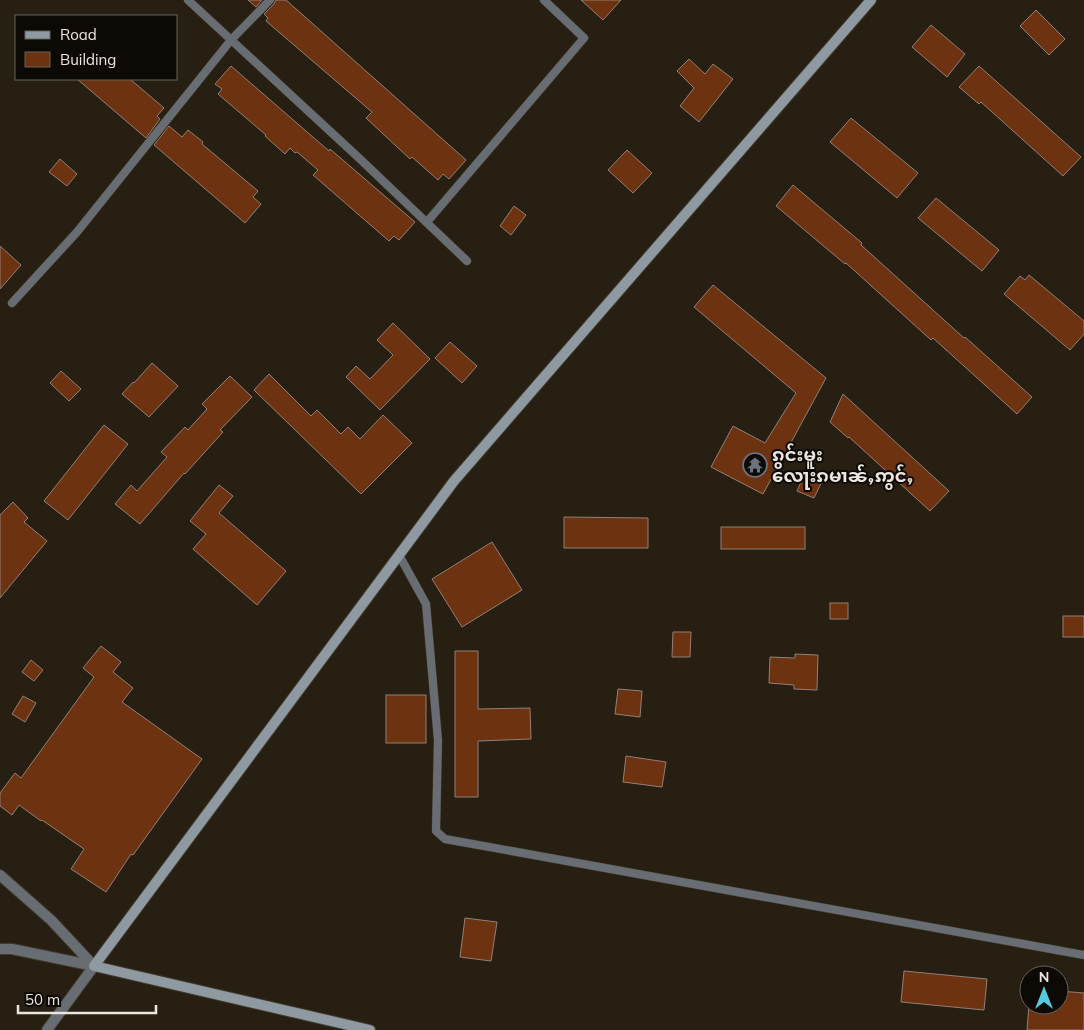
<svg xmlns="http://www.w3.org/2000/svg" width="1084" height="1030" font-family="Mulish,'Noto Sans Myanmar',sans-serif">
  <style>
    .building { fill: #6d3311; stroke: #927f76 }
    .lines { fill: none; stroke-linecap: round; stroke-linejoin: round }
    .lane-casing { stroke: #423c2e; stroke-width: 9 }
    .street-casing { stroke: #423c2e; stroke-width: 12 }
    .secondary-casing { stroke: #423c2e; stroke-width: 12 }
    .lane { stroke: #676d73; stroke-width: 8 }
    .street { stroke: #676d73; stroke-width: 10 }
    .secondary { stroke: #8f99a2; stroke-width: 10 }
    .labels { text-anchor: middle; stroke-width: 4; stroke-linejoin: round; paint-order: stroke }
    .poi-label { font-size: 18px; font-weight: bold; fill: #ebe6dd; stroke: #0d0a05; text-anchor: start }
  </style>
  <rect width="100%" height="100%" fill="#272012"/>
  <g class="building">
    <path d="M 248,0 L 262,0 L 256,7 Z"/>
    <path d="M 276,0 L 286,0 L 466,160 L 449,179 L 443,174 L 438,180 L 412,157 L 410,159 L 366,118 L 372,112 L 266,21 L 268,18 L 264,14 L 274,4 Z"/>
    <path d="M 581,0 L 621,0 L 603,20 Z"/>
    <path d="M 1036,10 L 1065,39 L 1049,55 L 1020,26 Z"/>
    <path d="M 931,25 L 965,54 L 947,77 L 912,47 Z"/>
    <path d="M 689,59 L 705,74 L 713,64 L 733,79 L 699,122 L 680,106 L 694,88 L 677,71 Z"/>
    <path d="M 231,66 L 329,151 L 330,149 L 415,222 L 399,240 L 394,236 L 389,241 L 313,175 L 318,170 L 297,152 L 295,153 L 290,148 L 285,154 L 265,136 L 266,135 L 218,94 L 222,89 L 215,84 Z"/>
    <path d="M 979,66 L 1081,157 L 1063,176 L 981,102 L 979,104 L 959,87 Z"/>
    <path d="M 77,79 L 130,79 L 164,108 L 157,116 L 160,119 L 146,138 Z"/>
    <path d="M 851,118 L 918,173 L 897,198 L 830,142 Z"/>
    <path d="M 169,126 L 182,137 L 188,130 L 203,142 L 202,144 L 258,191 L 253,197 L 261,204 L 245,223 L 154,145 Z"/>
    <path d="M 627,150 L 652,173 L 633,193 L 608,170 Z"/>
    <path d="M 60,159 L 77,174 L 67,186 L 49,172 Z"/>
    <path d="M 793,185 L 862,243 L 861,245 L 964,338 L 965,337 L 1032,397 L 1017,414 L 933,338 L 931,340 L 846,263 L 845,264 L 776,206 Z"/>
    <path d="M 936,198 L 999,250 L 982,271 L 918,218 Z"/>
    <path d="M 514,206 L 526,215 L 511,235 L 500,226 Z"/>
    <path d="M 0,246 L 21,265 L 0,289 Z"/>
    <path d="M 1029,275 L 1084,321 L 1084,334 L 1070,350 L 1004,294 L 1020,276 L 1025,280 Z"/>
    <path d="M 713,285 L 826,378 L 763,494 L 711,467 L 733,426 L 765,443 L 796,393 L 694,307 Z"/>
    <path d="M 393,323 L 430,359 L 380,410 L 346,377 L 356,366 L 370,379 L 393,355 L 377,340 Z"/>
    <path d="M 450,342 L 477,366 L 462,383 L 435,358 Z"/>
    <path d="M 152,363 L 178,386 L 149,417 L 122,394 L 133,382 L 134,383 Z"/>
    <path d="M 61,371 L 81,389 L 69,401 L 50,383 Z"/>
    <path d="M 269,374 L 311,416 L 317,410 L 341,434 L 348,427 L 360,439 L 383,415 L 412,443 L 361,494 L 254,390 Z"/>
    <path d="M 230,376 L 252,397 L 220,430 L 223,432 L 185,474 L 184,473 L 140,524 L 115,504 L 131,485 L 137,491 L 167,457 L 161,452 L 185,427 L 188,430 L 207,409 L 202,404 Z"/>
    <path d="M 843,394 L 949,491 L 930,511 L 849,437 L 848,438 L 830,422 Z"/>
    <path d="M 104,425 L 128,444 L 68,520 L 44,501 Z"/>
    <path d="M 806,471 L 823,479 L 814,498 L 797,491 Z"/>
    <path d="M 219,485 L 233,496 L 219,513 L 286,571 L 257,605 L 193,549 L 206,534 L 190,521 Z"/>
    <path d="M 13,502 L 28,518 L 24,522 L 47,541 L 0,598 L 0,515 Z"/>
    <path d="M 564,517 L 648,518 L 648,548 L 564,548 Z"/>
    <rect x="721" y="527" width="84" height="22"/>
    <path d="M 492,542 L 522,590 L 462,627 L 432,579 Z"/>
    <rect x="830" y="603" width="18" height="16"/>
    <rect x="1063" y="616" width="21" height="21"/>
    <path d="M 673,632 L 691,632 L 690,657 L 672,657 Z"/>
    <path d="M 101,646 L 121,662 L 113,672 L 133,688 L 122,702 L 202,759 L 133,855 L 131,854 L 106,892 L 71,869 L 84,849 L 42,820 L 41,821 L 19,805 L 12,815 L 0,806 L 0,793 L 15,773 L 21,778 L 94,677 L 83,668 Z"/>
    <path d="M 455,651 L 478,651 L 478,709 L 530,708 L 531,739 L 478,741 L 478,797 L 455,797 Z"/>
    <path d="M 795,654 L 818,655 L 817,690 L 794,689 L 794,685 L 769,683 L 770,657 L 795,658 Z"/>
    <path d="M 31,660 L 43,670 L 34,681 L 22,672 Z"/>
    <path d="M 618,689 L 642,691 L 640,717 L 615,714 Z"/>
    <rect x="386" y="695" width="40" height="48"/>
    <path d="M 23,696 L 36,703 L 25,722 L 12,714 Z"/>
    <path d="M 626,756 L 666,762 L 662,787 L 623,782 Z"/>
    <path d="M 465,918 L 497,922 L 491,961 L 460,957 Z"/>
    <path d="M 904,971 L 987,979 L 984,1010 L 901,1002 Z"/>
    <path d="M 1059,991 L 1084,993 L 1084,1030 L 1027,1030 L 1029,1005 L 1059,1005 Z"/>
  </g>
  <g class="lines">
    <g class="lane-casing">
      <g id="lane">
        <path d="M 188,0 L 359,158 L 467,261"/>
        <path d="M 427,222 L 584,38 L 544,0"/>
        <path d="M 12,303 L 77,232 L 231,40 L 270,0"/>
        <path d="M 399,555 L 426,604 L 438,740 L 436,831 L 445,839 L 1084,955"/>
      </g>
    </g>
    <g class="street-casing">
      <g id="street">
        <path d="M 0,875 L 51,920 L 94,966"/>
        <path d="M 0,949 L 12,949 L 94,966"/>
        <path d="M 47,1030 L 94,966"/>
      </g>
    </g>
    <g class="secondary-casing">
      <path id="secondary" d="M 370,1030 L 94,966 L 454,481 L 871,0"/>
    </g>
    <use href="#lane" class="lane"/>
    <use href="#street" class="street"/>
    <use href="#secondary" class="secondary"/>
  </g>
  <defs>
    <g id="temple-ring" transform="scale(1.25)"><circle r="9.5" fill="#0d0a05" stroke="#6b7280" stroke-width="1.5"/><path d="M0-6L5-2H3V0L6.5 2.5H4V6H1.5V3h-3V6H-4V2.5H-6.5L-3 0V-2H-5Z" fill="#6b7280"/></g>
  </defs>
  <g fill-rule="evenodd">
    <use href="#temple-ring" x="755" y="465"/>
  </g>
  <g class="labels">
    <g class="poi-label">
      <text x="772" y="461">ၵွင်းမူး<tspan x="772" dy="21">လေႃးၵမၢၼ်ႇဢွင်ႇ</tspan></text>
    </g>
  </g>
  <rect x="15" y="15" width="162" height="65" fill="#0d0a05" stroke="#66625b"/>
  <rect x="25" y="31" width="25" height="8" fill="#8f99a2" stroke="#66625b"/>
  <text x="60" y="40" font-size="15" fill="#ebe6dd">Road</text>
  <rect x="25" y="52" width="25" height="15" fill="#6d3311" stroke="#66625b"/>
  <text x="60" y="65" font-size="15" fill="#ebe6dd">Building</text>
  <g transform="translate(1044 990)"><circle r="24" fill="#0d0a05" stroke="#66625b"/>
  <path d="M0-4L9 19L0 12L-9 19Z" fill="#55cadf"/>
  <text y="-8" font-size="14" font-weight="bold" text-anchor="middle" fill="#ebe6dd">N</text>
  </g>
  <path d="M18 1005v8h138v-8" fill="none" stroke="#ebe6dd" stroke-width="2.5"/>
  <text x="25" y="1005" font-size="15" fill="#ebe6dd" stroke="#0d0a05" stroke-width="4" paint-order="stroke">50 m</text>
</svg>
